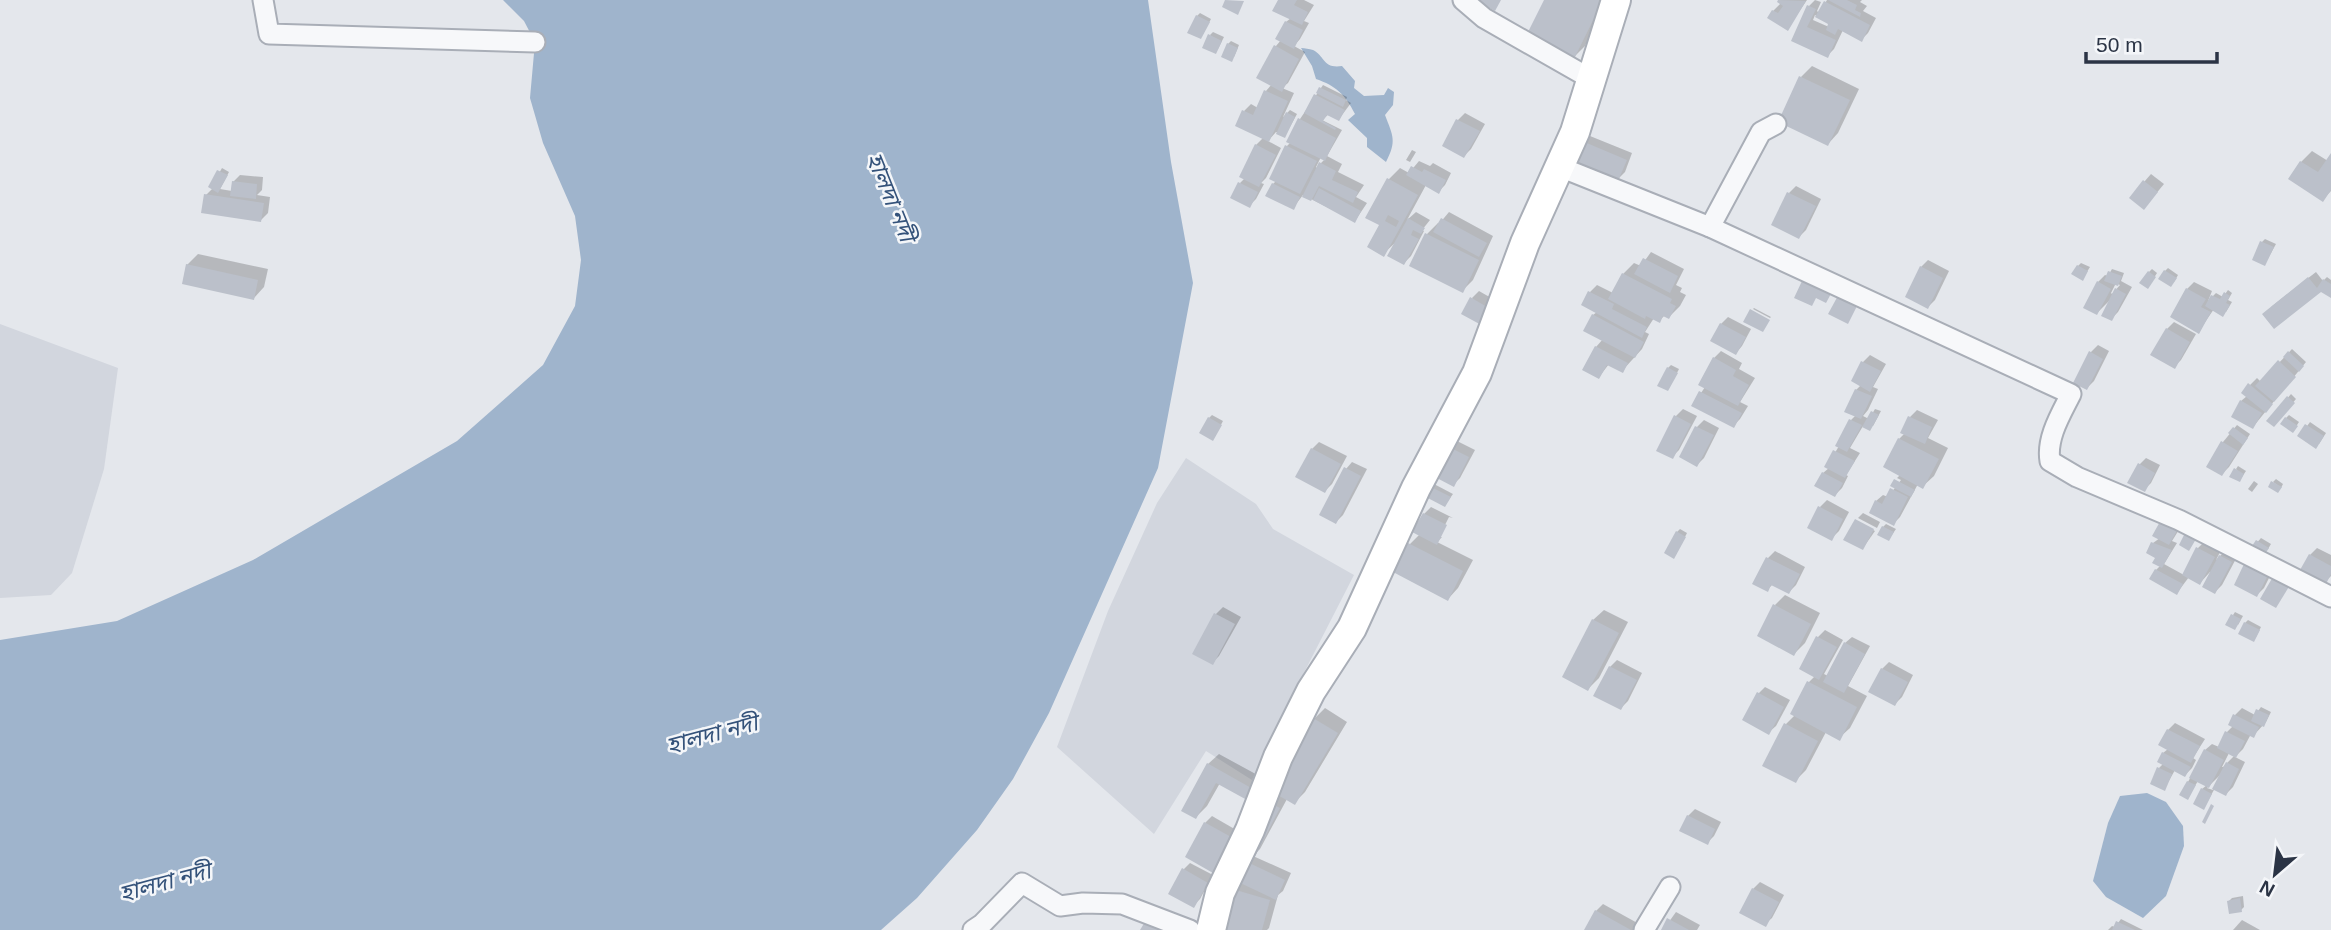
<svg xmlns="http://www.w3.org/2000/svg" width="2331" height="930" font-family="Helvetica,'Noto Sans Bengali',sans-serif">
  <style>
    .built { fill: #d2d6de }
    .water { fill: #9fb4cc }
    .shadow { fill: #0003; fill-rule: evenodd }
    .building { fill: #bbc0ca; fill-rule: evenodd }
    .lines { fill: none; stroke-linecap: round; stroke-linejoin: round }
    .street-casing { stroke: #a9aeb7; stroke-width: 23 }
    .secondary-casing { stroke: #a9aeb7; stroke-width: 32 }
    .street { stroke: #f7f8fa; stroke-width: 19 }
    .secondary { stroke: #fff; stroke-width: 28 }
    .labels { text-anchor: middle; stroke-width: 5; stroke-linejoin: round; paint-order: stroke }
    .water-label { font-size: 23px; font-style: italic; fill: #34527a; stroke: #f4f6f9 }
  </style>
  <rect width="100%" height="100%" fill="#e4e7ec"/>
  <g class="built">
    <path d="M 0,324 L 118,368 L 104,469 L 72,573 L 51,595 L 0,598 Z"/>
    <path d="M 1186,458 L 1256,504 L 1273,529 L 1354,575 L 1270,739 L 1252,780 L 1206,751 L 1154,834 L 1057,747 L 1108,611 L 1157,503 Z"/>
  </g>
  <g class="water">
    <path d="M 503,0 L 1148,0 L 1171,162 L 1193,283 L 1158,468 L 1049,713 L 1013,779 L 977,830 L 917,898 L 881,930 L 0,930 L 0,640 L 117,621 L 253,560 L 457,441 L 543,365 L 575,306 L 581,260 L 575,216 L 543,143 L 530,98 L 535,42 L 524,21 Z"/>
    <path d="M 1301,48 C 1305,48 1309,49 1313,50 C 1325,56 1323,69 1342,66 L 1355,81 L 1354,88 L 1364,96 L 1384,95 L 1388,88 L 1394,92 L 1393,105 L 1385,115 C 1393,136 1397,141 1386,162 L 1367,147 L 1367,138 L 1348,120 L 1355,114 C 1345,94 1336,86 1316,79 L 1312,66 Z"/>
    <path d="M 2147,793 L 2166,802 L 2183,826 L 2184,846 L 2166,896 L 2143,918 L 2106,897 L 2093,881 L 2108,823 L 2120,796 Z"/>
  </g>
  <g class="shadow">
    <path d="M 1280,0 L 1304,0 L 1314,5 L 1304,21 L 1309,23 L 1300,39 L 1294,46 L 1305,52 L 1288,83 L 1282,88 L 1294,93 L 1283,117 L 1290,110 L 1297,114 L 1285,136 L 1276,132 L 1268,141 L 1281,148 L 1266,178 L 1261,183 L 1264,184 L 1256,199 L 1249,206 L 1240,183 L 1245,178 L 1256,145 L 1264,137 L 1244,111 L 1251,104 L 1258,108 L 1266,91 L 1272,84 L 1276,46 L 1281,40 L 1286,22 L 1291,18 Z"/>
    <path d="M 1546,0 L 1607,0 L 1585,46 L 1574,57 Z"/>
    <path d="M 1780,0 L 1807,0 L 1787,29 L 1773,11 L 1781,3 Z"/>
    <path d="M 1815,0 L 1821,2 L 1817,11 L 1819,13 L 1827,0 L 1862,0 L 1860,2 L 1867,6 L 1863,11 L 1876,18 L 1868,33 L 1861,40 L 1843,30 L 1834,49 L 1828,55 L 1793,40 L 1809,6 ZM 1815,15 L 1831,24 L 1829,27 L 1813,20 Z"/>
    <path d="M 1200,13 L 1211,19 L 1203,34 L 1197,16 Z"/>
    <path d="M 1213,32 L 1224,37 L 1218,49 L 1210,35 Z"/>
    <path d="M 1231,41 L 1239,45 L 1234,57 L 1228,44 Z"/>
    <path d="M 1812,66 L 1859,89 L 1838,133 L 1828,144 L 1801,77 Z"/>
    <path d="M 1323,85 L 1347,97 L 1346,100 L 1351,103 L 1339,119 L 1329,114 L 1322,120 L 1342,130 L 1327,156 L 1342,164 L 1338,172 L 1364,185 L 1356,197 L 1367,203 L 1355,221 L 1303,195 L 1293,208 L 1273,184 L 1277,180 L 1287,146 L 1291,142 L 1300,119 ZM 1321,157 L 1325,159 L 1316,168 L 1316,167 Z"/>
    <path d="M 1465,113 L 1485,124 L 1471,149 L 1464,156 L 1444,145 L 1458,120 Z"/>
    <path d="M 1590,136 L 1632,153 L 1625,172 L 1618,179 L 1583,142 Z"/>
    <path d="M 1412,150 L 1416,152 L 1410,162 L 1406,160 Z"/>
    <path d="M 2312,151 L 2328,161 L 2331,156 L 2331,191 L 2322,200 L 2290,179 L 2301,162 Z"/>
    <path d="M 1419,161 L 1430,166 L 1433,163 L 1451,173 L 1445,185 L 1438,192 L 1426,185 L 1407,220 L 1416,212 L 1430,220 L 1422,230 L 1424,231 L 1411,256 L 1404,263 L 1396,242 L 1383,254 L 1381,225 L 1368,217 L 1389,179 L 1400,168 L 1409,173 Z"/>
    <path d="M 222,168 L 229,172 L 220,189 L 232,191 L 233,182 L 240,175 L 263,177 L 262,190 L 257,195 L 270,197 L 268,213 L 261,220 L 206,195 L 213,188 L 211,187 Z"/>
    <path d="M 2151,174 L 2164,184 L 2150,201 L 2131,197 Z"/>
    <path d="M 1796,186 L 1821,199 L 1806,230 L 1799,237 L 1789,193 Z"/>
    <path d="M 1449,212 L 1493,236 L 1473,280 L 1462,291 L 1411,265 L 1427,234 L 1438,223 L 1439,224 Z"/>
    <path d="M 2265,239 L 2276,244 L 2265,264 L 2262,242 Z"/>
    <path d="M 1651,252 L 1684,269 L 1676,285 L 1682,288 L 1680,292 L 1686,295 L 1680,306 L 1669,317 L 1665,315 L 1659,321 L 1654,318 L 1645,332 L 1649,334 L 1642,349 L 1622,371 L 1609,364 L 1599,377 L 1596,347 L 1603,339 L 1593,315 L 1597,312 L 1583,305 L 1590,292 L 1597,285 L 1613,293 L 1623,274 L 1634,263 L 1641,266 Z"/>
    <path d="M 198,254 L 268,269 L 264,287 L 254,298 L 187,265 Z"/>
    <path d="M 1928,260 L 1949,271 L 1935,300 L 1928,307 L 1921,267 Z"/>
    <path d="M 2081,263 L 2090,267 L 2085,275 L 2078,266 Z"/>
    <path d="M 2168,268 L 2178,275 L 2174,282 L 2165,271 Z"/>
    <path d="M 2112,269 L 2124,273 L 2121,281 L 2132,287 L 2118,312 L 2111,319 L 2109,301 L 2097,313 L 2098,282 L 2105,275 L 2108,276 ZM 2116,283 L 2120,285 L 2112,294 L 2111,293 Z"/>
    <path d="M 2152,269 L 2157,273 L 2150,284 L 2149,272 Z"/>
    <path d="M 2316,272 L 2323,281 L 2327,277 L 2331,280 L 2331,296 L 2321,289 L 2271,307 Z"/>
    <path d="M 2194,282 L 2212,291 L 2208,301 L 2216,293 L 2223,297 L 2228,290 L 2232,293 L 2228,300 L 2232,302 L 2226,312 L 2214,309 L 2199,331 L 2172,316 L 2187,289 Z"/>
    <path d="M 1479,291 L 1500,303 L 1485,325 L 1472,298 Z"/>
    <path d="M 1754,308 L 1771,317 L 1770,318 L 1753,309 Z"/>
    <path d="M 1728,317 L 1751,329 L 1742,346 L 1736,353 L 1721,324 Z"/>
    <path d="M 2174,322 L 2196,334 L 2181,360 L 2174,367 L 2153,355 L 2167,329 Z"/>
    <path d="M 2098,345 L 2109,351 L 2094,381 L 2087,388 L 2091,352 Z"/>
    <path d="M 2292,349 L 2306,362 L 2253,427 L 2241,401 L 2247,396 L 2250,385 L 2257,378 L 2261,382 Z"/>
    <path d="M 1721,351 L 1742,363 L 1739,369 L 1755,378 L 1740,402 L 1748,406 L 1740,419 L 1733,426 L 1693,405 L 1705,387 L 1714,358 Z"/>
    <path d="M 1870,355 L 1886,364 L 1873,387 L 1878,389 L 1868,410 L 1863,416 L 1869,419 L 1875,409 L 1881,411 L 1873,426 L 1863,426 L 1850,448 L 1860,453 L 1846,475 L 1848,476 L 1842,488 L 1835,495 L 1823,473 L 1829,468 L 1827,466 L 1839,446 L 1838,445 L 1851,420 L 1856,415 L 1856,390 L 1861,385 L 1863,362 Z"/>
    <path d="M 1671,365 L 1679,369 L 1670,386 L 1668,368 Z"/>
    <path d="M 2291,394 L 2296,399 L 2274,425 L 2269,420 Z"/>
    <path d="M 1683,409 L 1697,416 L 1679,450 L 1672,457 L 1676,416 Z"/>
    <path d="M 1917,410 L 1938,420 L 1928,438 L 1948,448 L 1934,476 L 1923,486 L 1918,484 L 1900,517 L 1893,524 L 1876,501 L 1883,495 L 1888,497 L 1901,480 L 1897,478 L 1900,475 L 1899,439 L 1905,433 L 1903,432 L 1910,417 Z"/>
    <path d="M 1212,415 L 1223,421 L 1215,436 L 1209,418 Z"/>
    <path d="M 2289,415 L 2299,422 L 2295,428 L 2286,418 Z"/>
    <path d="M 1704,420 L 1719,428 L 1704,458 L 1697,465 L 1697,427 Z"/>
    <path d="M 2310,422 L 2326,433 L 2319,444 L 2300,436 Z"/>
    <path d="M 2237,425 L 2250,434 L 2229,467 L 2222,474 L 2223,442 Z"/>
    <path d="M 1457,441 L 1475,450 L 1460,478 L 1453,485 L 1451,448 Z"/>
    <path d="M 1319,442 L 1347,456 L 1332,484 L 1325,491 L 1312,449 Z"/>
    <path d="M 2146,458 L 2160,465 L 2151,483 L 2144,490 L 2139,465 Z"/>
    <path d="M 1352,462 L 1367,469 L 1343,515 L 1336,522 L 1346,469 Z"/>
    <path d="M 2238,466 L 2246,471 L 2242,477 L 2236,469 Z"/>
    <path d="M 2276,479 L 2283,484 L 2281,488 L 2273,482 Z"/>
    <path d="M 2254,481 L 2258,484 L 2252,492 L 2248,489 Z"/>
    <path d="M 1434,484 L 1453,494 L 1445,505 L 1426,496 Z"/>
    <path d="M 1827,500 L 1849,512 L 1839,531 L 1832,538 L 1820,507 Z"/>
    <path d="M 1431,507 L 1453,518 L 1449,517 L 1439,537 L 1442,537 L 1437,542 L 1473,560 L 1458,588 L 1448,599 L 1395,571 L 1410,544 L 1420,534 L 1424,514 Z"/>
    <path d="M 1863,513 L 1880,522 L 1877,528 L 1858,518 Z"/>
    <path d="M 2185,520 L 2172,541 L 2177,543 L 2164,564 L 2184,575 L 2198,548 L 2205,541 L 2221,550 L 2216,560 L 2227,549 L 2238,555 L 2222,585 L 2215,592 L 2210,572 L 2200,583 L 2189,577 L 2177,593 L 2156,570 L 2160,566 L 2153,543 Z"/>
    <path d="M 1856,521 L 1875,531 L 1863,548 Z"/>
    <path d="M 1886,524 L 1896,529 L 1889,539 L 1883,527 Z"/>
    <path d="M 1680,529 L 1687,533 L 1676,554 L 1677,532 Z"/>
    <path d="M 2261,538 L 2271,544 L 2268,549 L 2255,545 Z"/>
    <path d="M 2317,548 L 2331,555 L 2331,576 L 2326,581 L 2310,555 Z"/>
    <path d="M 1775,551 L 1805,567 L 1796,585 L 1789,592 L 1773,584 L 1767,590 L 1754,583 L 1768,558 Z"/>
    <path d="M 2275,566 L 2264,588 L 2257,595 L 2236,585 Z"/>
    <path d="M 1785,595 L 1820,613 L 1805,643 L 1794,654 L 1775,605 Z"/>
    <path d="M 1223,607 L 1241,617 L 1219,656 L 1212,663 L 1216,614 Z"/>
    <path d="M 1604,610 L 1628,622 L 1599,678 L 1588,689 L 1593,620 Z"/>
    <path d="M 2235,612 L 2243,616 L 2238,625 L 2233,615 Z"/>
    <path d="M 2248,620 L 2261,627 L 2256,637 L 2245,623 Z"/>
    <path d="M 1825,630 L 1843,640 L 1824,674 L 1828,676 L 1845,643 L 1852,637 L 1870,646 L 1848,686 L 1867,696 L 1850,728 L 1839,738 L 1826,732 L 1806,770 L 1795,781 L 1786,724 L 1795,715 L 1809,682 L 1815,676 L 1818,637 Z"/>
    <path d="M 1617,660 L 1642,673 L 1628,701 L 1621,708 L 1610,667 Z"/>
    <path d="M 1889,662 L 1913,675 L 1902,697 L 1895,704 L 1882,669 Z"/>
    <path d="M 1765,687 L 1790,700 L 1776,726 L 1769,732 L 1758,694 Z"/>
    <path d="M 2261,707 L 2271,712 L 2266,722 L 2253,736 L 2251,734 L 2243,749 L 2235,757 L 2245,762 L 2233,787 L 2226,794 L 2215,788 L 2204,808 L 2202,789 L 2207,785 L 2198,781 L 2188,797 L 2188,782 L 2205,750 L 2212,744 L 2219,747 L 2227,732 L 2233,726 L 2235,715 L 2242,708 L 2255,715 ZM 2229,753 L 2235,755 L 2223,767 L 2222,767 ZM 2221,774 L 2213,790 L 2207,788 Z"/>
    <path d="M 1325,708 L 1347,722 L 1305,792 L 1294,803 L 1287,799 L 1260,849 L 1253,856 L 1291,873 L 1283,891 L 1278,895 L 1269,928 L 1267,930 L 1227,930 L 1220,928 L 1271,804 L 1280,795 L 1314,719 Z"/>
    <path d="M 2175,723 L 2205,739 L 2193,758 L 2196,760 L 2192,768 L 2185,775 L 2175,770 L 2165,788 L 2159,768 L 2163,764 L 2163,753 L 2168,749 L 2168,730 Z"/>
    <path d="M 1219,754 L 1263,778 L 1247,798 L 1220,783 L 1207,806 L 1196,817 L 1208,764 Z"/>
    <path d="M 1695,809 L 1721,822 L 1714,836 L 1707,843 L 1688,816 Z"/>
    <path d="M 1212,816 L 1238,831 L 1220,864 L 1213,871 L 1205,823 Z"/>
    <path d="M 1190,863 L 1213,875 L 1200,899 L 1193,906 L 1183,870 Z"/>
    <path d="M 1760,882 L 1784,895 L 1772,918 L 1765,924 L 1753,889 Z"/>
    <path d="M 2243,896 L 2244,907 L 2241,910 L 2229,901 L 2232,898 Z"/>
    <path d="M 1603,904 L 1641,925 L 1638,930 L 1587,930 L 1596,911 Z"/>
    <path d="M 1676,912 L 1700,925 L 1697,930 L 1663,930 Z"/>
    <path d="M 2121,919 L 2143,930 L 2108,930 L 2112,926 L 2115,927 Z"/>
    <path d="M 2242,920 L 2260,930 L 2233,930 Z"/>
  </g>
  <g class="building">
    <path d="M 1225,0 L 1244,1 L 1238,15 L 1222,7 Z"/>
    <path d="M 1278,0 L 1297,0 L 1294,5 L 1308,12 L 1302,25 L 1272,11 Z"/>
    <path d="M 1474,0 L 1501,0 L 1495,11 Z"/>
    <path d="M 1544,0 L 1603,0 L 1574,59 L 1526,36 Z"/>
    <path d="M 1778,0 L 1806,1 L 1788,31 L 1767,18 L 1772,10 L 1778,13 L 1783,6 L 1777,2 Z"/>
    <path d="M 1828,0 L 1847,0 L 1857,5 L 1855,10 L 1861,13 L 1860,17 Z"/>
    <path d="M 1824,1 L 1870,25 L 1862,42 L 1838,29 L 1835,35 L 1826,30 L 1828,24 L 1815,17 Z"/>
    <path d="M 1807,5 L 1816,9 L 1807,27 L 1836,40 L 1828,58 L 1791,41 Z"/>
    <path d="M 1196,15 L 1210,22 L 1201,39 L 1187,33 Z"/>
    <path d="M 1285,21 L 1303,30 L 1294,49 L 1275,39 Z"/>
    <path d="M 1208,34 L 1222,41 L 1216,54 L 1202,48 Z"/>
    <path d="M 1227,43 L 1238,48 L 1232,62 L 1221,57 Z"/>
    <path d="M 1274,45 L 1299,59 L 1282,92 L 1256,78 Z"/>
    <path d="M 1799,76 L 1850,100 L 1828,146 L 1778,122 Z"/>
    <path d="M 1319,87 L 1346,100 L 1343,107 L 1316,93 Z"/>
    <path d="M 1264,90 L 1288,101 L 1269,142 L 1235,126 L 1242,110 L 1253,115 Z"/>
    <path d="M 1314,94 L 1345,110 L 1339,121 L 1327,115 L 1323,121 L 1336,128 L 1335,130 L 1304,113 Z"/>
    <path d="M 1286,112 L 1295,117 L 1285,138 L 1276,134 Z"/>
    <path d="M 1298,118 L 1336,138 L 1325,161 L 1286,142 Z"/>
    <path d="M 1456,119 L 1480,131 L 1464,158 L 1442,146 Z"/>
    <path d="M 1582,141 L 1627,160 L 1618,181 L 1573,163 Z"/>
    <path d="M 1255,144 L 1276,155 L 1259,187 L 1239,177 Z"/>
    <path d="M 1285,145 L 1317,161 L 1300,194 L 1269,179 Z"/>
    <path d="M 2331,153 L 2331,190 L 2323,202 L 2288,179 L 2300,161 L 2318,172 Z"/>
    <path d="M 1319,162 L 1336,171 L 1332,180 L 1358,192 L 1353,203 L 1319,186 L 1311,201 L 1302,197 Z"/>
    <path d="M 1411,166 L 1422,172 L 1424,169 L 1446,180 L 1439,194 L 1406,175 Z"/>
    <path d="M 217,170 L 228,175 L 218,193 L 208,187 Z"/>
    <path d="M 1387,178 L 1418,195 L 1384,257 L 1367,247 L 1379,225 L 1365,218 ZM 1388,215 L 1399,221 L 1396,227 L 1385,221 Z"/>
    <path d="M 2143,180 L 2158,192 L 2144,210 L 2129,198 Z"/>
    <path d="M 232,181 L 257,184 L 256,199 L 230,196 Z"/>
    <path d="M 1238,182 L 1258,192 L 1250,208 L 1230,198 Z"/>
    <path d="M 1272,183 L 1300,197 L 1294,210 L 1265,196 Z"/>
    <path d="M 1319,188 L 1361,211 L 1355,223 L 1313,200 Z"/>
    <path d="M 1787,192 L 1816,206 L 1799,239 L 1771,225 Z"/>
    <path d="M 204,194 L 264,203 L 261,222 L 201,213 Z"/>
    <path d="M 1408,218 L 1425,228 L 1421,234 L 1413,230 L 1411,235 L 1419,239 L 1404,265 L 1387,256 Z"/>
    <path d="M 1441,218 L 1487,243 L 1479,257 L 1433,232 Z"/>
    <path d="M 1425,233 L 1479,260 L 1463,293 L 1409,266 Z"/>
    <path d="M 2260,241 L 2274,247 L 2265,266 L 2252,260 Z"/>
    <path d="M 1643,258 L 1678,276 L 1670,293 L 1634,274 Z"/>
    <path d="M 186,264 L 258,280 L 254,300 L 182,284 Z"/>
    <path d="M 2077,265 L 2088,271 L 2083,281 L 2071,274 Z"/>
    <path d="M 1920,266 L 1943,278 L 1928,309 L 1905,297 Z"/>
    <path d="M 2164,270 L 2177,278 L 2171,287 L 2158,279 Z"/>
    <path d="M 2108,271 L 2122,276 L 2118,286 L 2104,281 Z"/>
    <path d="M 2148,271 L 2156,277 L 2148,289 L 2139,283 Z"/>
    <path d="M 1622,273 L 1672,299 L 1670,303 L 1676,306 L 1669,319 L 1663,316 L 1660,323 L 1646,316 L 1645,319 L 1608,299 Z"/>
    <path d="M 2308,277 L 2317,288 L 2323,279 L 2331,284 L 2331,298 L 2321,292 L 2274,329 L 2262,314 Z"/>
    <path d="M 1802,281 L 1818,289 L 1821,284 L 1833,290 L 1826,303 L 1816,298 L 1812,306 L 1794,298 Z"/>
    <path d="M 2097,281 L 2111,289 L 2097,315 L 2083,308 Z"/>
    <path d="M 2115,288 L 2126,294 L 2112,321 L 2101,316 Z"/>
    <path d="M 2186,288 L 2206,299 L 2201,307 L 2211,312 L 2199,334 L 2170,317 Z"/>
    <path d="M 1588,291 L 1614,304 L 1612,309 L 1647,327 L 1642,338 L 1581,305 Z"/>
    <path d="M 1840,292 L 1859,302 L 1848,324 L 1828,314 Z"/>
    <path d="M 2224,292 L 2230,296 L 2226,303 L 2230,305 L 2223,317 L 2205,306 L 2211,295 L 2220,299 Z"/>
    <path d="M 1470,297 L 1494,311 L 1485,327 L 1461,314 Z"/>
    <path d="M 1750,309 L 1770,320 L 1763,332 L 1743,322 Z"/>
    <path d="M 1592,314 L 1644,342 L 1635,358 L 1583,331 Z"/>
    <path d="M 1720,323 L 1746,337 L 1736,355 L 1710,341 Z"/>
    <path d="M 2166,328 L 2190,342 L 2175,369 L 2150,355 Z"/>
    <path d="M 1595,346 L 1628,363 L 1623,373 L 1607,365 L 1599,379 L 1582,370 Z"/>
    <path d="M 2089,351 L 2103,359 L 2087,390 L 2073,383 Z"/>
    <path d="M 2288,351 L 2304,366 L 2299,372 L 2283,357 Z"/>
    <path d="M 1713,357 L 1736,370 L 1733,376 L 1749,385 L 1738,406 L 1698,385 Z"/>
    <path d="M 2278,360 L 2296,377 L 2274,402 L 2255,386 Z"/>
    <path d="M 1861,361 L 1881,371 L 1870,392 L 1851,381 Z"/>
    <path d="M 1667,367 L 1678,373 L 1668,391 L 1657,386 Z"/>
    <path d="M 2248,383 L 2273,404 L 2266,413 L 2241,393 Z"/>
    <path d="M 1855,389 L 1872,396 L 1861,419 L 1844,412 Z"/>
    <path d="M 1699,391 L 1742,413 L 1734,428 L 1691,406 Z"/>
    <path d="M 2287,396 L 2295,403 L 2274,427 L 2266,421 Z"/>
    <path d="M 2240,400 L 2262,413 L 2253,429 L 2231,417 Z"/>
    <path d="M 1871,411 L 1879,415 L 1870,431 L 1862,427 Z"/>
    <path d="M 1674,415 L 1691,424 L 1673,459 L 1656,451 Z"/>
    <path d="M 1908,416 L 1932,427 L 1925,444 L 1900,433 Z"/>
    <path d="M 1208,417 L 1222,425 L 1213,441 L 1199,433 Z"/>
    <path d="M 2285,417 L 2298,426 L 2293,433 L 2280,424 Z"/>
    <path d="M 1849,419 L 1862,425 L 1847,452 L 1835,446 Z"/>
    <path d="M 2305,424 L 2324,436 L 2316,449 L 2297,436 Z"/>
    <path d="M 1695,426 L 1714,435 L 1697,467 L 1679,457 Z"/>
    <path d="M 2233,427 L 2248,438 L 2243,445 L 2228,433 Z"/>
    <path d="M 1898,438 L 1939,459 L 1923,489 L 1883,467 Z"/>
    <path d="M 2221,441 L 2238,451 L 2222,476 L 2206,467 Z"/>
    <path d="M 1449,447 L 1469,457 L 1454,487 L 1433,476 Z"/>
    <path d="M 1311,448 L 1341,464 L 1325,493 L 1295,477 Z"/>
    <path d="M 1833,450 L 1855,461 L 1845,478 L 1824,467 Z"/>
    <path d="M 2138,463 L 2155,473 L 2145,492 L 2127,483 Z"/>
    <path d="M 1344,467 L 1361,476 L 1336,524 L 1319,515 Z"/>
    <path d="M 2234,468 L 2244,474 L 2240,482 L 2229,477 Z"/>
    <path d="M 1822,472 L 1843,483 L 1835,497 L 1814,486 Z"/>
    <path d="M 1894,479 L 1915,490 L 1911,497 L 1890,486 Z"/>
    <path d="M 2271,481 L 2282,487 L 2278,493 L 2268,487 Z"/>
    <path d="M 1429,486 L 1451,497 L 1445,507 L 1424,496 Z"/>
    <path d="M 1890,488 L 1908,497 L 1894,526 L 1869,513 L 1875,500 L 1882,504 Z"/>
    <path d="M 1818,506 L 1843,519 L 1832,541 L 1807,528 Z"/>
    <path d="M 1423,513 L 1447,525 L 1437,545 L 1412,532 Z"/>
    <path d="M 2162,518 L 2179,527 L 2169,545 L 2152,536 Z"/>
    <path d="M 1855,519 L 1874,529 L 1863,550 L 1843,540 Z"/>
    <path d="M 1882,526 L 1894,532 L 1889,541 L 1877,535 Z"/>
    <path d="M 1676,531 L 1686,537 L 1674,559 L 1664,553 Z"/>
    <path d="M 2185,533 L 2196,539 L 2189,551 L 2179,545 Z"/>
    <path d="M 2256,540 L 2269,548 L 2265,554 L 2252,546 Z"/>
    <path d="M 2151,542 L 2172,550 L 2162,568 L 2152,563 L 2155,558 L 2146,553 Z"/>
    <path d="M 1408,543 L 1463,571 L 1448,601 L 1393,572 Z"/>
    <path d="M 2196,547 L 2215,557 L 2200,585 L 2182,575 Z"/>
    <path d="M 2309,554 L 2331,566 L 2331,574 L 2326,584 L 2300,570 Z"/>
    <path d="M 2219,555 L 2232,562 L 2215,594 L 2202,587 Z"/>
    <path d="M 1766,557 L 1800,574 L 1789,594 L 1771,585 L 1768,592 L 1752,584 Z"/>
    <path d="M 2245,562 L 2269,573 L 2257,597 L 2234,585 Z"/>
    <path d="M 2155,569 L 2183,584 L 2177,595 L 2149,579 Z"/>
    <path d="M 2274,575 L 2290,585 L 2276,608 L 2260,599 Z"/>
    <path d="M 1773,604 L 1811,624 L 1794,656 L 1757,636 Z"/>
    <path d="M 1214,613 L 1235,624 L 1213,665 L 1192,654 Z"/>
    <path d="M 2231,614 L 2241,619 L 2235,630 L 2225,625 Z"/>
    <path d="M 1592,619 L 1619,633 L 1588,691 L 1562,677 Z"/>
    <path d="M 2244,622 L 2260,630 L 2254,642 L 2238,634 Z"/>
    <path d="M 1816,636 L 1837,647 L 1819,680 L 1799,669 Z"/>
    <path d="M 1844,642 L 1865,654 L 1844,693 L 1823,682 Z"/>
    <path d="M 1609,666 L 1637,680 L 1621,710 L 1593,696 Z"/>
    <path d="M 1881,668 L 1908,682 L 1895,706 L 1868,692 Z"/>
    <path d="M 1807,681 L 1857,707 L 1840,741 L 1790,714 Z"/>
    <path d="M 1757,692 L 1784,707 L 1769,735 L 1742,720 Z"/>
    <path d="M 2256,709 L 2269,715 L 2264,727 L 2251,721 Z"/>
    <path d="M 2233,714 L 2259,727 L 2254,738 L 2228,725 Z"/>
    <path d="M 1313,718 L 1338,733 L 1295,805 L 1269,790 Z"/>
    <path d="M 1784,723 L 1818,741 L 1796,783 L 1762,766 Z"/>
    <path d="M 2167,729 L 2200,746 L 2191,763 L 2158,745 Z"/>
    <path d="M 2225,731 L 2245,741 L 2236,758 L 2217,748 Z"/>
    <path d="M 2204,749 L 2224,760 L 2209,788 L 2189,778 Z"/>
    <path d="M 2162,752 L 2191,767 L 2185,777 L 2157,762 Z"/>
    <path d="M 2226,762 L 2239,769 L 2226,796 L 2212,789 Z"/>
    <path d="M 1207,763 L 1253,789 L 1247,800 L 1216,783 L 1196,819 L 1181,811 Z"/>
    <path d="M 2157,767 L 2172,774 L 2165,791 L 2150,784 Z"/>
    <path d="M 2187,781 L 2196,785 L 2188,800 L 2179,795 Z"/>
    <path d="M 2201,788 L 2212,794 L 2204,810 L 2193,804 Z"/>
    <path d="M 1270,803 L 1280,808 L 1254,858 L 1243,852 Z"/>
    <path d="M 2211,804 L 2214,806 L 2205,824 L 2202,822 Z"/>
    <path d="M 1687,815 L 1715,829 L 1708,845 L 1679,831 Z"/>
    <path d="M 1204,822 L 1233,838 L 1213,873 L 1185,857 Z"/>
    <path d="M 1243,860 L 1285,880 L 1276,900 L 1234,880 Z"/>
    <path d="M 1182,868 L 1208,883 L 1194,908 L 1168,894 Z"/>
    <path d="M 1229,888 L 1270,900 L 1262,930 L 1220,930 Z"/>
    <path d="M 1752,888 L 1779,902 L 1766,927 L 1739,913 Z"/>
    <path d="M 2240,898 L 2242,912 L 2229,914 L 2227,901 Z"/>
    <path d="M 1595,910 L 1631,930 L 1584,930 Z"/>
    <path d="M 1148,917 L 1172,930 L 1140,930 Z"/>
    <path d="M 1667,918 L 1689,930 L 1661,930 Z"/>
    <path d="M 2116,921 L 2135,930 L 2112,930 Z"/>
  </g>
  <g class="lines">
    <g class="street-casing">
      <g id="street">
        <path d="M 263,0 L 269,34 L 535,42"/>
        <path d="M 1463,0 L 1484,18 L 1591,79"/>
        <path d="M 1560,167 L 1710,227 L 2071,394 C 2061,414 2046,438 2050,461 L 2077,477 L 2179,520 L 2331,597"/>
        <path d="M 1710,227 L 1761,132 L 1776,124"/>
        <path d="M 973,930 L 982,924 L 1022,883 L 1060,906 L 1083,903 L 1122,904 L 1190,930"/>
        <path d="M 1644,930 L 1670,887"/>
      </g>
    </g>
    <g class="secondary-casing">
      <path id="secondary" d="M 1211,930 L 1220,893 L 1250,830 L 1278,757 L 1311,691 L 1352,628 L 1416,488 L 1477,373 L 1525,243 L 1575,132 L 1616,0"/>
    </g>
    <use href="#street" class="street"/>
    <use href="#secondary" class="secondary"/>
  </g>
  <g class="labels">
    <g class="water-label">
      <text transform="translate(891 197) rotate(68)" y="8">হালদা নদী</text>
      <text transform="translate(712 734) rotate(-15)" y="8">হালদা নদী</text>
      <text transform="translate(165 882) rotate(-15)" y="8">হালদা নদী</text>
    </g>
  </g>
  <g transform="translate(2275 874) rotate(208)" stroke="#f4f6f9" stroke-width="5" paint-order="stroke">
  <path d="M0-5L12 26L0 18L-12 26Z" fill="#2b3445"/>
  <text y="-10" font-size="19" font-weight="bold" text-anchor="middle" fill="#2b3445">N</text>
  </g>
  <path d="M2086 52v10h131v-10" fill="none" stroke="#2b3445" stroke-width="3.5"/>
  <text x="2096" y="52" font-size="21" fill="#2b3445" stroke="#f4f6f9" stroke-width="5" paint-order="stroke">50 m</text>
</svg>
